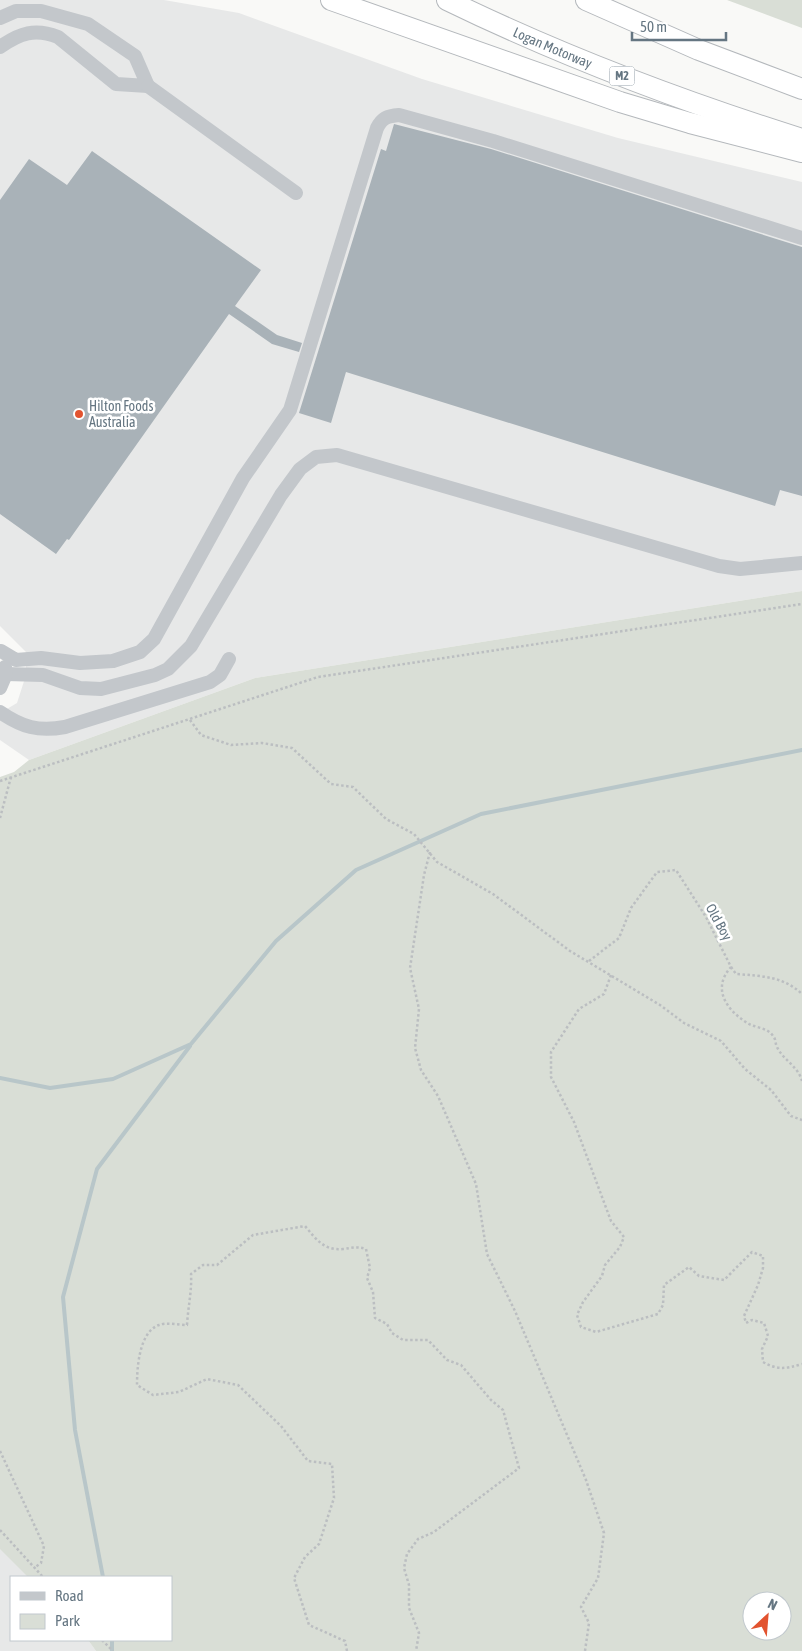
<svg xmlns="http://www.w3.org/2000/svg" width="802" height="1651" font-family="'Asap Condensed',sans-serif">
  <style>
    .built { fill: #e7e8e8 }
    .green { fill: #d9ded6; fill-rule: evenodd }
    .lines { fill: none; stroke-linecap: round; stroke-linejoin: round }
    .stream { stroke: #b8c6c9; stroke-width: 4 }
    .building { fill: #a9b2b8 }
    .highway-casing { stroke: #b4b8bc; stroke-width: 22 }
    .path { stroke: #bbbec1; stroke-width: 2.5; stroke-dasharray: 2.5 2.5; stroke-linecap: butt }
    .minor { stroke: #c3c7cb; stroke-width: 14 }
    .highway { stroke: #fff; stroke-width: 20 }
    .poi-dot { fill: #e2532f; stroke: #fff; stroke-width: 2 }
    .labels { text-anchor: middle; stroke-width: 5; stroke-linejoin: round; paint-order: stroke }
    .shield { fill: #fff; stroke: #939fa8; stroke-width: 1 }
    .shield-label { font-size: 12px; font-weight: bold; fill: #657682 }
    .street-label { font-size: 14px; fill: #657682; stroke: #fff }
    .poi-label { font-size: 14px; fill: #657682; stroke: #fff; text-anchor: start }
  </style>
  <rect width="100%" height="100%" fill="#f9f9f7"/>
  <g class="built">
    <path d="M 0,0 L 164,0 L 239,13 L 422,79 L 618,138 L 802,182 L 802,591 L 255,678 L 29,760 L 0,740 L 0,713 L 17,703 L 26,675 L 26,652 L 0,626 Z"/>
    <path d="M 0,1543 L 31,1577 L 11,1577 L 11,1640 L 88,1640 L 96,1651 L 0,1651 Z"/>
  </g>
  <g class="green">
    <path d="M 727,0 L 802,0 L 802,28 Z"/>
    <path d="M 802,591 L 802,1651 L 96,1651 L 88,1640 L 171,1640 L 171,1577 L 28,1577 L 0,1549 L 0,777 L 14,772 L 29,760 L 255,678 ZM 752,1601 L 782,1601 L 782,1631 L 752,1631 Z"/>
  </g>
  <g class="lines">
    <g class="stream">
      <path d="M 0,1078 L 50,1088 L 113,1079 L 191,1044 L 276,941 L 356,870 L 481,814 L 802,750"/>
      <path d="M 103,1577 L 75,1430 L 63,1297 L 97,1169 L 190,1046"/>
      <path d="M 112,1640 L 112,1651"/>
    </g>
  </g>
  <g class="building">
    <path d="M 394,124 L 491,149 L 802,247 L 802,496 L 780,490 L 775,506 L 346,372 L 331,423 L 299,413 L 381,149 L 386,151 Z"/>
    <path d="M 92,151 L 261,270 L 235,306 L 277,335 L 302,343 L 299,352 L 272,344 L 229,314 L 69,540 L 67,539 L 56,554 L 0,514 L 0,200 L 29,159 L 67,185 Z"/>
  </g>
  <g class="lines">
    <g class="highway-casing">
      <g id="highway">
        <path d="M 331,0 L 620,102 L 690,123 L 802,152"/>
        <path id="s1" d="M 447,0 C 562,56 681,101 802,139"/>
        <path d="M 586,0 L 699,50 L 802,89"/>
      </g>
    </g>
    <g class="path">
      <path d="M 190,720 L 201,735 L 231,745 L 262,743 L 292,748 L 331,784 L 353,787 L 386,819 L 414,834 L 437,862 L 493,894 L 570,951 L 660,1005 L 684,1023 L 721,1041 L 745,1069 L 771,1090 L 791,1116 L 802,1120"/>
      <path d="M 0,781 L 318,677 L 802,604"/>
      <path d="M 0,818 L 11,777"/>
      <path d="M 430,852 L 424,875 L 410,968 L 419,1009 L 415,1048 L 421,1070 L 438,1096 L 476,1184 L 487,1254 L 515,1311 L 586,1480 L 604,1533 L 598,1578 L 581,1607 L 589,1623 L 585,1651"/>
      <path d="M 589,961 L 619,938 L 631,908 L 657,872 L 676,870 L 706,917 L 731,967 C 711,989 727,1011 749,1024 C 757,1028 768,1028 773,1036 C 776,1039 775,1043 777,1047 C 783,1060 798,1066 802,1081"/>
      <path d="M 731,967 L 736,974 C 761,976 783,976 802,994"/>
      <path d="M 611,975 L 604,994 L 579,1009 L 551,1052 L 551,1077 L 574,1122 L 611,1221 L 624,1237 L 620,1247 L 605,1265 L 602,1276 L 583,1302 L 577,1315 L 581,1327 L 596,1332 L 658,1314 L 663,1305 L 664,1285 L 689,1267 L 699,1276 L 724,1280 L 752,1252 L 763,1256 L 763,1268 L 758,1285 L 744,1316 L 746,1323 L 752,1320 L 764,1323 L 768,1336 L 762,1349 L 763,1362 C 777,1370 786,1369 802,1364"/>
      <path d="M 0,1451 L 44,1546 L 41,1563 L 34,1568"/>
      <path d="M 0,1530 L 43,1577"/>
      <path d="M 102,1640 L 113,1651"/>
      <path d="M 347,1651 L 345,1641 L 309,1625 L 294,1578 L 305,1557 L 319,1544 L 334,1498 L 332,1464 L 308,1461 L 281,1426 L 238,1385 L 207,1379 L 179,1392 L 153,1395 L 137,1385 C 137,1368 139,1332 159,1325 C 166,1322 179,1325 187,1325 C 188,1307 192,1291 191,1274 L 203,1265 L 217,1265 L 253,1235 L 305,1226 C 316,1239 324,1251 343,1249 C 352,1248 357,1246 366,1249 L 370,1268 L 367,1278 L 373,1292 L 375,1318 L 387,1324 L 392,1333 L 403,1340 L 428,1340 L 447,1360 L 461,1365 L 491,1400 L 503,1410 L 519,1468 L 434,1532 L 418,1539 L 407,1554 L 404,1568 L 409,1585 L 409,1608 L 419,1633 L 416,1651"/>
    </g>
    <g class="minor">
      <path d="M 0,18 L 16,11 L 41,11 L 88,24 L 135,56 L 148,86 L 116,84 L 58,37 C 35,28 20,33 0,47"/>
      <path d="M 148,86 L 296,193"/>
      <path d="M 1,651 L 16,660 L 41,658 L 80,663 L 113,661 L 140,652 L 154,639 L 243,478 L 290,410 L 377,128 C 382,118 387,116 399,115 L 493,141 L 802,238"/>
      <path d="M 6,674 L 43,675 L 80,688 L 101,689 L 155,675 L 168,669 L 191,646 L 281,495 L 300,469 L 316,457 L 337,455 L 719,566 L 740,569 L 802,563"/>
      <path d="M 0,688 L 6,674 L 5,667"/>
      <path d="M 0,712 C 22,727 38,732 65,727 L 210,682 L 220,675 L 229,659"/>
    </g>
    <use href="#highway" class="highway"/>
  </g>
  <circle class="poi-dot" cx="79" cy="414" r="5"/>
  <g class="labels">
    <rect class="shield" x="609.5" y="66.5" width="25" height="19" rx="4"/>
    <g class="shield-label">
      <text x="622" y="80">M2</text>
    </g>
    <g class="street-label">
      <text dy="5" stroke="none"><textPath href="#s1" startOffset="116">Logan Motorway</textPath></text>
      <text transform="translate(719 922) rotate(61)" y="5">Old Boy</text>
    </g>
    <g class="poi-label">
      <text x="89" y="411">Hilton Foods<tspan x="89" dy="16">Australia</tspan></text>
    </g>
  </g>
  <rect x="10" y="1576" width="162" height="65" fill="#ffffff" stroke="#c1c8cd"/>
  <rect x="20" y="1592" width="25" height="8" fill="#c3c7cb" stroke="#c1c8cd"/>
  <text x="55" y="1601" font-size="15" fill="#657682">Road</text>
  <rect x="20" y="1614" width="25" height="15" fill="#d9ded6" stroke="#c1c8cd"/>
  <text x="55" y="1626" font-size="15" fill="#657682">Park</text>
  <g transform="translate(767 1616) rotate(26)"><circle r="24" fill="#ffffff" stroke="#c1c8cd"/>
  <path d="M0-4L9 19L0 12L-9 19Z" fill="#e2532f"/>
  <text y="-8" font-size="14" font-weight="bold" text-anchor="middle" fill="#657682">N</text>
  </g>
  <path d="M632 32v8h94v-8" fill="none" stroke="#657682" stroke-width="2.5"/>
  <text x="640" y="32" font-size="15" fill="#657682" stroke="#ffffff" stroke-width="4" paint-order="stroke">50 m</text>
</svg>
